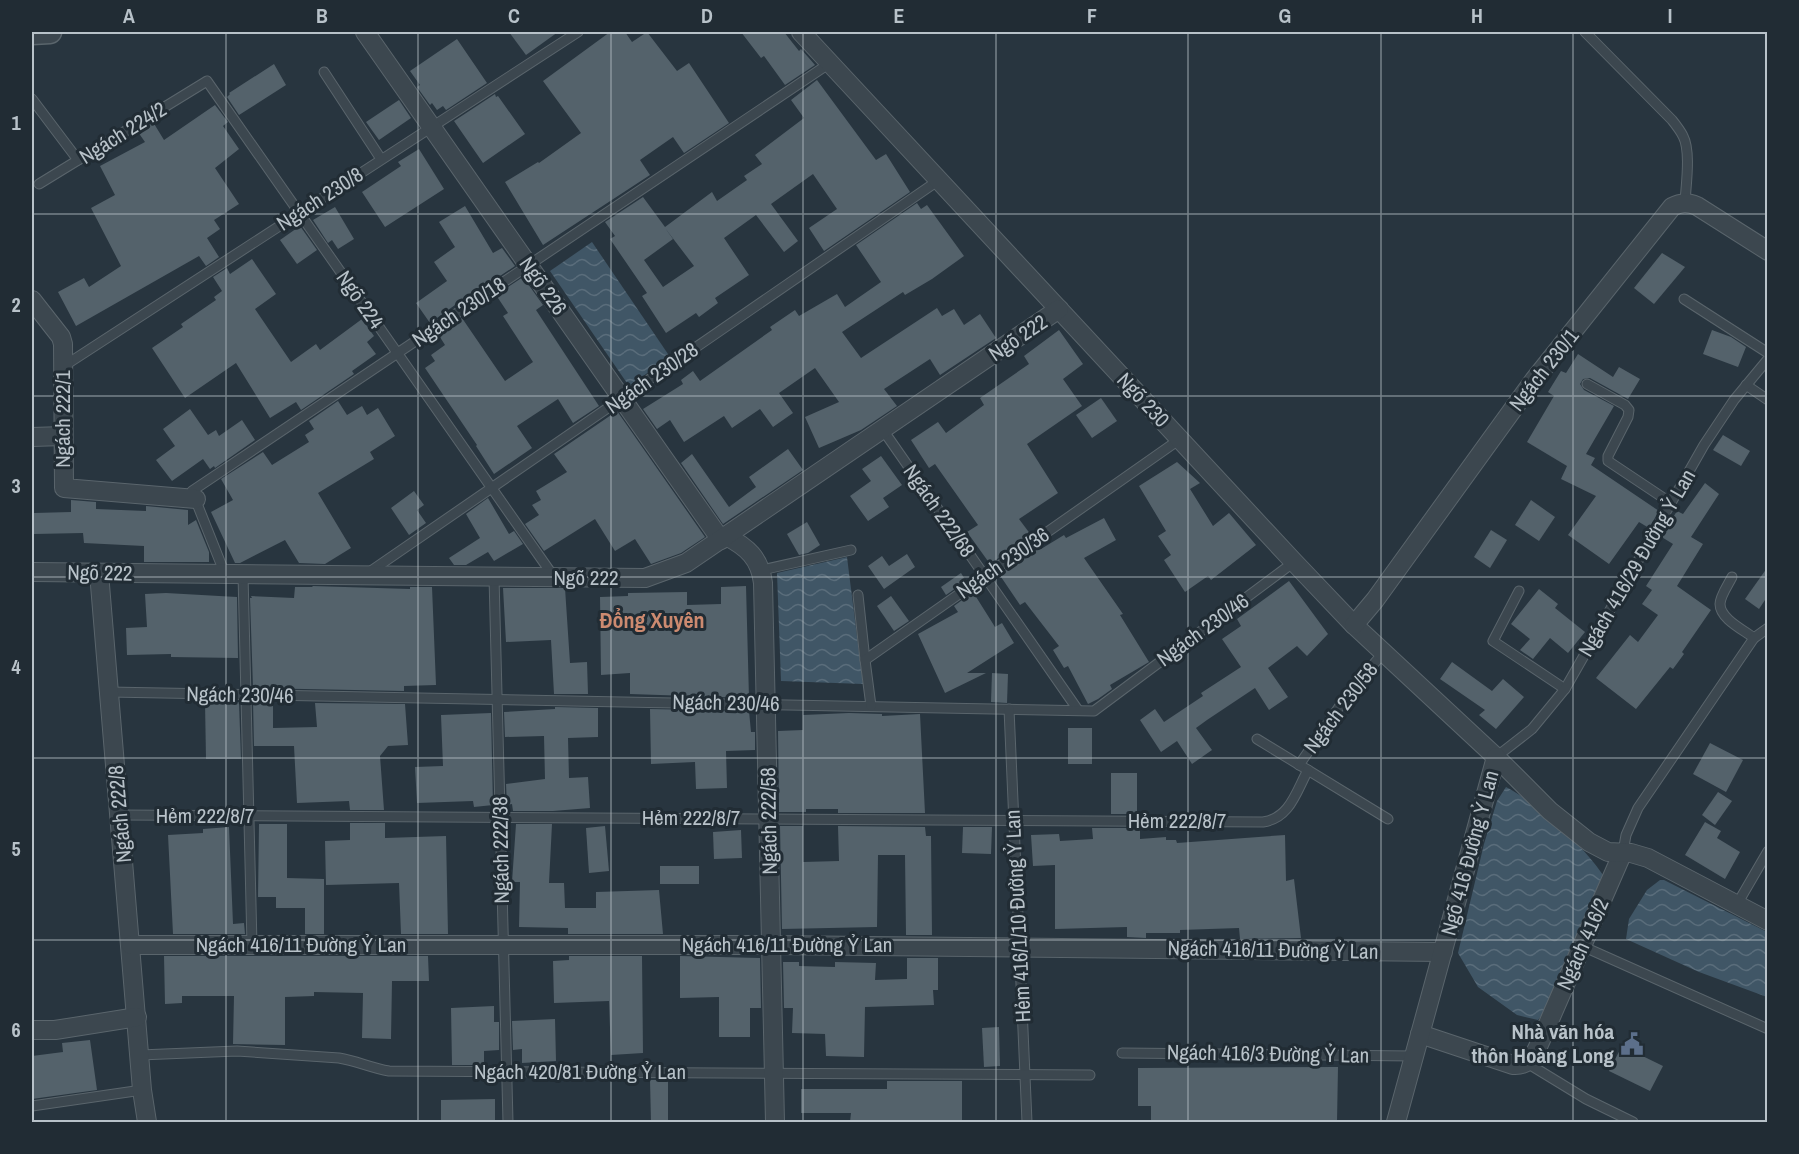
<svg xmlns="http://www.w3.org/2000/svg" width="1799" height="1154" font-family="'Archivo Narrow',sans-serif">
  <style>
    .water { fill: url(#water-waves) }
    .building { fill: #54626b; fill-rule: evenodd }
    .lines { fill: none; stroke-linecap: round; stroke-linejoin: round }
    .service-casing { stroke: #5a656c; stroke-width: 11 }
    .minor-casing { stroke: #5a656c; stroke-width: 20 }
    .tertiary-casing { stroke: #5a656c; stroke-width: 25 }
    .service { stroke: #3c474f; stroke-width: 9 }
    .minor { stroke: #3c474f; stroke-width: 18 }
    .tertiary { stroke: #3c474f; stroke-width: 22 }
    .grid { fill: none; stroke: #b8c2c9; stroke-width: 1.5; stroke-opacity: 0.55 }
    .labels { text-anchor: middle; stroke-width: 6; stroke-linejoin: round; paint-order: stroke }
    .street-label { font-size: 21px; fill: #b8c2c9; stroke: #212c34 }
    .poi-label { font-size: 21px; font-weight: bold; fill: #b8c2c9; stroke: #212c34; text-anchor: end }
    .neighbourhood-label { font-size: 22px; font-weight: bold; fill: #cc8a70; stroke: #212c34 }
    .neatline { fill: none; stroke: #b8c2c9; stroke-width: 2 }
    .grid-label { font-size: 20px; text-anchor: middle; font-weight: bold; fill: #b8c2c9 }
  </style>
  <defs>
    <pattern id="water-waves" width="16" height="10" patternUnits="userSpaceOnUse" patternTransform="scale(1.5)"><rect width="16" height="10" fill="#405666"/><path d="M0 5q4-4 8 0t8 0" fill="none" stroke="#5a6d7b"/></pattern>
  </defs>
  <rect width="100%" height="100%" fill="#28353f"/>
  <g class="water">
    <path d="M 592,242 L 670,357 L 629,386 L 550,271 Z"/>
    <path d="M 847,557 L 863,684 L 781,681 L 777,573 Z"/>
    <path d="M 1506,787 C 1536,802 1585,847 1603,875 L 1574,945 L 1556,981 L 1550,1005 L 1538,1020 L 1517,1015 L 1478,987 L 1458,953 L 1484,844 L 1497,801 Z"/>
    <path d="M 1660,880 L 1664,880 L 1767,932 L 1767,997 L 1699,972 L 1626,939 L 1629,919 L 1647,890 Z"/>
  </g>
  <g class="building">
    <path d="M 509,32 L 558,32 L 526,55 Z"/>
    <path d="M 610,32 L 625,32 L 632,42 L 647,32 L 677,71 L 689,63 L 729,123 L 684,153 L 673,137 L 640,160 L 650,175 L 543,245 L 505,182 L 538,162 L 539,163 L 581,133 L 543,81 Z"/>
    <path d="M 741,32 L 784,32 L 799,51 L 801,49 L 815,65 L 785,85 L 764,56 L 761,58 Z"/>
    <path d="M 457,39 L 487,83 L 446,110 L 443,106 L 437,110 L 432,103 L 430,105 L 417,87 L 420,85 L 410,71 Z"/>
    <path d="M 274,64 L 286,85 L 239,115 L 227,97 L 230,94 L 229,93 Z"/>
    <path d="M 817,80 L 876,160 L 886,154 L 910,192 L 824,251 L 809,228 L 837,209 L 813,174 L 771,204 L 798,241 L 784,252 L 756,215 L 724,238 L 749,275 L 715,298 L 718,303 L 699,317 L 696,313 L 666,333 L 642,296 L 647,293 L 610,239 L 615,236 L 605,222 L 643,197 L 665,227 L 712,192 L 717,201 L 747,180 L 744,176 L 762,164 L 755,155 L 804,118 L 791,100 ZM 665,228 L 694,266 L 663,287 L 644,260 L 673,239 Z"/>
    <path d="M 495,94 L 496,97 L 498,96 L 525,134 L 483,163 L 454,121 Z"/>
    <path d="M 399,100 L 411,118 L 379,140 L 366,122 Z"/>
    <path d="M 215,105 L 228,122 L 223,126 L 239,149 L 215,168 L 239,204 L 214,220 L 220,229 L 207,238 L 219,257 L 206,266 L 199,256 L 76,326 L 58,292 L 84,278 L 89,287 L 121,266 L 91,208 L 115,195 L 100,166 L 145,142 L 138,132 L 153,122 L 164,140 Z"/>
    <path d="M 419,149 L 444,189 L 385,227 L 362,192 L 401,166 L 398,162 Z"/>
    <path d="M 917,203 L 921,209 L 927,205 L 964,256 L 932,279 L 905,295 L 903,292 L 842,332 L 861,358 L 937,308 L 942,316 L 954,309 L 964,325 L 980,314 L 996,338 L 940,375 L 930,359 L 884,389 L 897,406 L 861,430 L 819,448 L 805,417 L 839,402 L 815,368 L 779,393 L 793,413 L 773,427 L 760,409 L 732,428 L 724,416 L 684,442 L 670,420 L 657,429 L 643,409 L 683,384 L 681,380 L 693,371 L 700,381 L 772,330 L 770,327 L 795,310 L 799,316 L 837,294 L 845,307 L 881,282 L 856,245 Z"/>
    <path d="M 465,206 L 493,253 L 502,248 L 515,266 L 488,284 L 487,282 L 430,323 L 416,303 L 447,281 L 434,262 L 455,247 L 439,222 Z"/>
    <path d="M 335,207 L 354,239 L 338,249 L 332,240 L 328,243 L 313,220 Z"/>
    <path d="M 300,226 L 317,250 L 297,264 L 280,240 Z"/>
    <path d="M 1662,253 L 1685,267 L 1654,304 L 1634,288 Z"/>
    <path d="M 252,259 L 276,294 L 255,309 L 291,362 L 316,344 L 320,350 L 362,319 L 374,336 L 367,342 L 376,354 L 352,371 L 354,374 L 301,410 L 296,402 L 270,418 L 236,363 L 185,398 L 152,348 L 183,327 L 181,324 L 216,300 L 214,297 L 222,291 L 213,277 L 227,268 L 230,274 Z"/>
    <path d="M 523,277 L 543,305 L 536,310 L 599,406 L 573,423 L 558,399 L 517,426 L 532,448 L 494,474 L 476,446 L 477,445 L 425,368 L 435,361 L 431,355 L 445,345 L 438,334 L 462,318 L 505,381 L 533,362 L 503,316 L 508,313 L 496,295 Z"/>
    <path d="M 1059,330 L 1083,364 L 1063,379 L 1082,406 L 1027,444 L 1058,493 L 1019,519 L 1031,535 L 990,564 L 967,532 L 978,525 L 935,464 L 929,468 L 911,440 L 938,422 L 946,433 L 984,405 L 980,398 L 1029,364 L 1024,356 Z"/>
    <path d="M 1712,330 L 1731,337 L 1746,347 L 1738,367 L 1703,354 Z"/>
    <path d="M 1578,354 L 1613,377 L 1619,367 L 1640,379 L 1628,399 L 1590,378 L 1583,379 L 1580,384 L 1584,390 L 1614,406 L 1586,454 L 1595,458 L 1591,465 L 1659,511 L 1649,528 L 1639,522 L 1609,564 L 1568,535 L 1596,496 L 1561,479 L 1567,466 L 1527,442 L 1554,396 L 1548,392 L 1561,371 L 1566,373 Z"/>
    <path d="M 1101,398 L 1117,421 L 1092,438 L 1076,415 Z"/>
    <path d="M 338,401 L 347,415 L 362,406 L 367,415 L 378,408 L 395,436 L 370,452 L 374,459 L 318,493 L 351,548 L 325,564 L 299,563 L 285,540 L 240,563 L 235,563 L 211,512 L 233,500 L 221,479 L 263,452 L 272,465 L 309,442 L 305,435 L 314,429 L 309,421 Z"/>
    <path d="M 190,409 L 208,435 L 216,430 L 219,436 L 242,420 L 255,440 L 215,468 L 214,466 L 210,469 L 203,459 L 172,481 L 156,460 L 175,446 L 163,429 Z"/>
    <path d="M 617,411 L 705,537 L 681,553 L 651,564 L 635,539 L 615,551 L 595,519 L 544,551 L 525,524 L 539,515 L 532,505 L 541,500 L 536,491 L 567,472 L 554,454 Z"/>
    <path d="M 1723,435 L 1750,451 L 1741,466 L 1713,450 Z"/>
    <path d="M 788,449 L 803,470 L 723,524 L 681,463 L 692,454 L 729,507 L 756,487 L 749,477 Z"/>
    <path d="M 881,456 L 902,485 L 883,498 L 889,507 L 868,521 L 850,496 L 871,481 L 862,469 Z"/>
    <path d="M 1177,462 L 1200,483 L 1190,489 L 1213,526 L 1229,513 L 1256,545 L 1211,580 L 1208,576 L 1185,592 L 1164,560 L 1171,555 L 1158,536 L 1166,531 L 1139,486 Z"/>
    <path d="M 1705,483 L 1719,494 L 1691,537 L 1703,544 L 1677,586 L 1711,610 L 1682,652 L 1684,654 L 1673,669 L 1670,667 L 1636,709 L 1596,678 L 1630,635 L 1638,642 L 1658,615 L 1642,604 L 1652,590 L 1646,586 L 1673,544 L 1660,536 L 1670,518 L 1672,519 L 1677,511 L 1683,514 Z"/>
    <path d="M 414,491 L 424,505 L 417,510 L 426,523 L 409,535 L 391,508 Z"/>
    <path d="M 488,498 L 509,534 L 514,531 L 523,544 L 494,561 L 488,552 L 466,565 L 454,565 L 449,558 L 480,538 L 466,514 Z"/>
    <path d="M 71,500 L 96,502 L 96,509 L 146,511 L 146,506 L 188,510 L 188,525 L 196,520 L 209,552 L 209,562 L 144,562 L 144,546 L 84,543 L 83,533 L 34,534 L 34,513 L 71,512 Z"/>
    <path d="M 1531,500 L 1555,517 L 1539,541 L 1515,525 Z"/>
    <path d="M 1104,518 L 1116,540 L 1084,558 L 1123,614 L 1120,615 L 1149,662 L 1110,685 L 1112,689 L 1098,699 L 1088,704 L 1068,666 L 1064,668 L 1053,650 L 1059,646 L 1025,602 L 1020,605 L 999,574 L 1039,546 L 1041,549 L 1064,535 L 1066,538 Z"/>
    <path d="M 807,522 L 820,545 L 808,553 L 799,555 L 787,534 Z"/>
    <path d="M 1491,530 L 1507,540 L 1490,568 L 1474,557 Z"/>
    <path d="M 907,554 L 915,567 L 884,589 L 868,566 L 882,556 L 889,566 Z"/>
    <path d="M 1767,568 L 1767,597 L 1759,609 L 1745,599 Z"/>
    <path d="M 961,573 L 966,581 L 946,595 L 941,587 Z"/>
    <path d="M 1289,581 L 1328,634 L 1307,656 L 1297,646 L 1268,668 L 1288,697 L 1269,710 L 1255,688 L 1207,720 L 1196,728 L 1212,750 L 1192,764 L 1177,741 L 1161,752 L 1140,720 L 1155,709 L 1164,722 L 1203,696 L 1201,693 L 1241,667 L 1222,639 L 1241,626 L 1237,619 Z"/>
    <path d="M 312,586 L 410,589 L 410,587 L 432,587 L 436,685 L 404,686 L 404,691 L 253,688 L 250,598 L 252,598 L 251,596 L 294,598 L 295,587 L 313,587 Z"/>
    <path d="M 746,586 L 749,698 L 630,694 L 630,673 L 601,675 L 600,597 L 628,596 L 628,593 L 687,592 L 687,605 L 721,604 L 721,587 Z"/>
    <path d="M 503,588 L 565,588 L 570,663 L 587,662 L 588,694 L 554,694 L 551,640 L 506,642 Z"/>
    <path d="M 1539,589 L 1558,604 L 1555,608 L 1585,632 L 1568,653 L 1550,638 L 1533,659 L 1520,650 L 1530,639 L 1511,624 Z"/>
    <path d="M 973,592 L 995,627 L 1002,623 L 1014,643 L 967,673 L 986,673 L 945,693 L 918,634 L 958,612 L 954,606 Z"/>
    <path d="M 166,593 L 237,597 L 238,658 L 171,657 L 171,654 L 127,655 L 126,628 L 147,627 L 145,594 Z"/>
    <path d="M 891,596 L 909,621 L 894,631 L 877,606 Z"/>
    <path d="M 1452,662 L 1492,691 L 1503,679 L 1524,697 L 1496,729 L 1479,715 L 1485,710 L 1440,679 Z"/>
    <path d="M 992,673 L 1008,674 L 1007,703 L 991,702 Z"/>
    <path d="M 205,702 L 239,702 L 241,759 L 206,759 Z"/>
    <path d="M 253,702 L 273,702 L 273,728 L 317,727 L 315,703 L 405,704 L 408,745 L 388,746 L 380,756 L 384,810 L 350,810 L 349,801 L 297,803 L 294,746 L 254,746 Z"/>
    <path d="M 555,707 L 598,708 L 598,737 L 568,738 L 569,778 L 588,777 L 590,808 L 553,811 L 513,811 L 512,804 L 507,805 L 506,784 L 545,779 L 544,736 L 505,737 L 504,712 L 555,709 Z"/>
    <path d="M 650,709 L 749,711 L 751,732 L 755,732 L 755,750 L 726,751 L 727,788 L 696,789 L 695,762 L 651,764 Z"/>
    <path d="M 491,713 L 493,805 L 474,807 L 473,801 L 417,803 L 415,767 L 443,766 L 441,715 Z"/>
    <path d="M 849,713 L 882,714 L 882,716 L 920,714 L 925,813 L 838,813 L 838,809 L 806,809 L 806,812 L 779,812 L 778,731 L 803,730 L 803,715 Z"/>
    <rect x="1068" y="728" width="24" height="36"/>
    <path d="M 1710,743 L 1743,760 L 1726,792 L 1693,774 Z"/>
    <rect x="1111" y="773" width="26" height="41"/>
    <path d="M 1718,792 L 1732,801 L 1715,825 L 1702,815 Z"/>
    <path d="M 1705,822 L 1721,831 L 1717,838 L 1740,852 L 1725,879 L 1685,855 Z"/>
    <path d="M 350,823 L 385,823 L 385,838 L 446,836 L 448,934 L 401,934 L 399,883 L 326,885 L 325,841 L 350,840 Z"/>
    <path d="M 259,824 L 287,824 L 287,878 L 324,879 L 324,934 L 305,934 L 305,908 L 276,908 L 276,897 L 258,897 Z"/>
    <path d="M 516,824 L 552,824 L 549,883 L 564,883 L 565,908 L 596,908 L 596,892 L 659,890 L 663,934 L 568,934 L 568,928 L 519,927 L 520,882 L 512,882 Z"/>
    <path d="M 605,826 L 609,871 L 589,873 L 586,828 Z"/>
    <path d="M 780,826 L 803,826 L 803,862 L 839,861 L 838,826 L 925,827 L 926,836 L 931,836 L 932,935 L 906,935 L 905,855 L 878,855 L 877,927 L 782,929 Z"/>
    <path d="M 229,827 L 233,924 L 244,923 L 245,934 L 173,934 L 168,835 L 203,833 L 203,829 Z"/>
    <path d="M 963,827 L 992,827 L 991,854 L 962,853 Z"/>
    <path d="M 1092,828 L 1140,828 L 1140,839 L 1166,837 L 1166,840 L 1176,840 L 1177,843 L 1285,835 L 1286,881 L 1294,879 L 1301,938 L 1240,939 L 1239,928 L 1180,930 L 1180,933 L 1146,933 L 1146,938 L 1127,937 L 1127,927 L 1055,929 L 1055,865 L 1033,866 L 1031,835 L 1059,834 L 1060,841 L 1093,839 Z"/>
    <path d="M 741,830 L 742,858 L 714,859 L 713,832 Z"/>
    <rect x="660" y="866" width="39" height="18"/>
    <path d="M 164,956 L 428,956 L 429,981 L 392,981 L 391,1039 L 362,1038 L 363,993 L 314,992 L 314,996 L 285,997 L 285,1045 L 233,1044 L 234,996 L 182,996 L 182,1003 L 165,1004 Z"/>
    <path d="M 569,956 L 642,956 L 643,1053 L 611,1055 L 609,1001 L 554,1003 L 553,961 L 569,960 Z"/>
    <path d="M 680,956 L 760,958 L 761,1008 L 750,1008 L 750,1037 L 719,1037 L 719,997 L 680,998 Z"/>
    <path d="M 907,958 L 938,958 L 938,990 L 933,990 L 934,1005 L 865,1007 L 864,1057 L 826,1056 L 825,1034 L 792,1033 L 793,1008 L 784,1008 L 783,962 L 799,962 L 799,966 L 835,967 L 835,962 L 876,963 L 875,980 L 907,979 Z"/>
    <path d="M 494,1006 L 494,1022 L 499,1022 L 499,1050 L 484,1051 L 484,1065 L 452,1065 L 451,1008 Z"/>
    <path d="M 555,1019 L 556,1061 L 522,1063 L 522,1049 L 513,1050 L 512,1021 Z"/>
    <path d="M 999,1027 L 1000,1066 L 984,1067 L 982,1028 Z"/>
    <path d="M 90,1040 L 97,1090 L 32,1099 L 32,1056 L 63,1052 L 62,1043 Z"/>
    <path d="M 1622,1046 L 1663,1066 L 1650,1091 L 1609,1071 Z"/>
    <path d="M 1338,1067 L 1337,1122 L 1151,1122 L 1151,1106 L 1138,1106 L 1138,1068 Z"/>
    <path d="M 650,1080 L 668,1080 L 668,1122 L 651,1122 Z"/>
    <path d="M 887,1081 L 962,1081 L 962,1122 L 850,1122 L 851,1113 L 801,1113 L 801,1089 L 887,1089 Z"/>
    <path d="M 495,1099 L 495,1122 L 441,1122 L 441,1100 Z"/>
  </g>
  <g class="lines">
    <g class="service-casing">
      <g id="service">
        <path d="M 1585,32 L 1672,120 C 1676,125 1680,130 1683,136 C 1691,151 1686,185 1685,202"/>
        <path d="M 324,72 L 381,159"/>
        <path d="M 32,99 L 78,160"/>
        <path d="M 39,184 L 207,81 L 554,577"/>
        <path d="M 1684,299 L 1768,353"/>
        <path d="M 64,366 L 578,32"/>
        <path d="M 1587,384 L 1625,405 L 1629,410 L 1628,417 L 1608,456 L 1608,461 L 1671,503"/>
        <path d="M 1746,385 L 1768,400"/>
        <path d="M 883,430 L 1078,710"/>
        <path d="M 762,570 L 851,550"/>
        <path d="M 368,573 L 939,180"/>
        <path d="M 225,574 L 192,491 L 830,63"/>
        <path d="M 243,574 L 252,945"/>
        <path d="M 494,577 L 508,1122"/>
        <path d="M 1732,577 C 1728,585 1720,596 1720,604 C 1720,619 1744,630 1754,638"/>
        <path d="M 1519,591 L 1493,641 L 1565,689"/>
        <path d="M 858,595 L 865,660"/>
        <path d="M 109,692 L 1094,711 L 1294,562"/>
        <path d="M 871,706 L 865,660 L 1180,439"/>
        <path d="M 1009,709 L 1027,1122"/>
        <path d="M 1257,739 L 1388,819"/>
        <path d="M 1496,757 L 1532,729 L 1565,689 L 1704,445 L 1734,400 L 1768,359"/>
        <path d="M 1299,765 L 1348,694 L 1384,652"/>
        <path d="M 120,815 L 1263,822 C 1290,818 1296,792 1308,770"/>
        <path d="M 1623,852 L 1626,835 L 1638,808 L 1754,638 L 1768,628"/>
        <path d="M 1736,906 L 1768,851"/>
        <path d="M 1582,946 L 1768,1029"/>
        <path d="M 1122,1053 L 1414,1056"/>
        <path d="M 140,1055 L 237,1051 L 339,1058 C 357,1061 371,1068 389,1071 L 1090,1075"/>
        <path d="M 1527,1063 L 1586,1099 L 1633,1122"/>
        <path d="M 32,1106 L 142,1090"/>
      </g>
    </g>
    <g class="minor-casing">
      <g id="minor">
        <path d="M 365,32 L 721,540"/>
        <path d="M 801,32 L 1294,562 L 1354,625 L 1496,757"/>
        <path d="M 32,300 L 61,337 L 63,344 L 64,488 L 196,499"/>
        <path d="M 32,437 L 63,436"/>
        <path d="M 726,536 C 747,547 760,558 763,583 L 775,1122"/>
        <path d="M 32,572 L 645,578 L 686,563 L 1059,309"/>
        <path d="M 99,573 L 142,1090 L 147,1122"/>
        <path d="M 1354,625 L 1375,600 L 1534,380 L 1672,207 C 1682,202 1687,202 1697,206 L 1768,251"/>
        <path d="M 131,945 L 771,945 L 1443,952"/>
        <path d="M 32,1030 L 55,1030 L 137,1017"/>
        <path d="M 1420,1034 L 1513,1065 C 1525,1066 1531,1060 1537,1049 L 1623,852"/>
        <path d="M 1396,1122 L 1496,757 L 1550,811 L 1589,842 L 1608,852 L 1631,853 L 1648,858 L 1768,921"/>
      </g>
    </g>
    <g class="tertiary-casing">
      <path id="tertiary" d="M 32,33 L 50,32"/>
    </g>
    <use href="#service" class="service"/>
    <use href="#minor" class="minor"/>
    <use href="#tertiary" class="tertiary"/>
  </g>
  <path class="grid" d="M 226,32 L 226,1122M 418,32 L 418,1122M 611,32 L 611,1122M 803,32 L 803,1122M 996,32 L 996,1122M 1188,32 L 1188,1122M 1381,32 L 1381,1122M 1573,32 L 1573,1122M 32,214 L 1768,214M 32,396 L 1768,396M 32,577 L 1768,577M 32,758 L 1768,758M 32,940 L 1768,940"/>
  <defs>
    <g id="civic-bare" transform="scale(1.8)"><path d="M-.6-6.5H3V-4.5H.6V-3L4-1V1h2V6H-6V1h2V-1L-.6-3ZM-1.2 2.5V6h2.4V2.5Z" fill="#5c6f8a" stroke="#212c34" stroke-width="2.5" paint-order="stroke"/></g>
  </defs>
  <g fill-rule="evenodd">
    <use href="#civic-bare" x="1632" y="1044"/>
  </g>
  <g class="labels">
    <g class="street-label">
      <text transform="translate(123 133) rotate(-32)" y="7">Ngách 224/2</text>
      <text transform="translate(320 199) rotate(-33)" y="7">Ngách 230/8</text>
      <text transform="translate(543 286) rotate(55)" y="7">Ngõ 226</text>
      <text transform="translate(360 300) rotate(55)" y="7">Ngõ 224</text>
      <text transform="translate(459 312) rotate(-34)" y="7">Ngách 230/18</text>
      <text transform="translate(1018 338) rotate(-34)" y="7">Ngõ 222</text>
      <text transform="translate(1544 370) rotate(-52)" y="7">Ngách 230/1</text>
      <text transform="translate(652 378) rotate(-35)" y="7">Ngách 230/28</text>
      <text transform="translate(1143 400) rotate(47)" y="7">Ngõ 230</text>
      <text transform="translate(63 419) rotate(-90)" y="7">Ngách 222/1</text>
      <text transform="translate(939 511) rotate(55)" y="7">Ngách 222/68</text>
      <text transform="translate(1003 563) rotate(-35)" y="7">Ngách 230/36</text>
      <text transform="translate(1637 563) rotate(-60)" y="7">Ngách 416/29 Đường Ỷ Lan</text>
      <text transform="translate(100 573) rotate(1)" y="7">Ngõ 222</text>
      <text x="586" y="585">Ngõ 222</text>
      <text transform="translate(1203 630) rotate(-36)" y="7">Ngách 230/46</text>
      <text transform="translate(240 695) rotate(1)" y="7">Ngách 230/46</text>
      <text transform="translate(726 703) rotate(1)" y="7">Ngách 230/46</text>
      <text transform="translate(1341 708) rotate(-53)" y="7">Ngách 230/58</text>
      <text transform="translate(120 814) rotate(-95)" y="7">Ngách 222/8</text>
      <text x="205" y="823">Hẻm 222/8/7</text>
      <text x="691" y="825">Hẻm 222/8/7</text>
      <text transform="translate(769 821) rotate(-91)" y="7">Ngách 222/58</text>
      <text x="1177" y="828">Hẻm 222/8/7</text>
      <text transform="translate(501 850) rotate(-91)" y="7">Ngách 222/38</text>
      <text transform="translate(1470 853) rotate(-75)" y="7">Ngõ 416 Đường Ỷ Lan</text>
      <text transform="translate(1018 916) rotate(-93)" y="7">Hẻm 416/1/10 Đường Ỷ Lan</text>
      <text transform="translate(1583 944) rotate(-66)" y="7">Ngách 416/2</text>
      <text x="301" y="952">Ngách 416/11 Đường Ỷ Lan</text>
      <text x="787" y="952">Ngách 416/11 Đường Ỷ Lan</text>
      <text transform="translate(1273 950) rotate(1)" y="7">Ngách 416/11 Đường Ỷ Lan</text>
      <text transform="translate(1268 1054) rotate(1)" y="7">Ngách 416/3 Đường Ỷ Lan</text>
      <text x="580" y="1079">Ngách 420/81 Đường Ỷ Lan</text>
    </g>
    <g class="poi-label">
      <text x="1614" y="1039">Nhà văn hóa<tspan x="1614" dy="24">thôn Hoàng Long</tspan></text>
    </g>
    <g class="neighbourhood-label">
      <text x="652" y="628">Đổng Xuyên</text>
    </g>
  </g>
  <rect width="1799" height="1154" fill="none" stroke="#212c34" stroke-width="66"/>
  <rect x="33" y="33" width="1733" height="1088" class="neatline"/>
  <g class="grid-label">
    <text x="129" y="23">A</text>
    <text x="322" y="23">B</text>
    <text x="514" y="23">C</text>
    <text x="707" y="23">D</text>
    <text x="899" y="23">E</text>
    <text x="1092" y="23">F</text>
    <text x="1285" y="23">G</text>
    <text x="1477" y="23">H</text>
    <text x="1670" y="23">I</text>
    <text x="16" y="130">1</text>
    <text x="16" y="312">2</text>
    <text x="16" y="493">3</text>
    <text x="16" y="674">4</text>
    <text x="16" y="856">5</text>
    <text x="16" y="1037">6</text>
  </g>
</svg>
